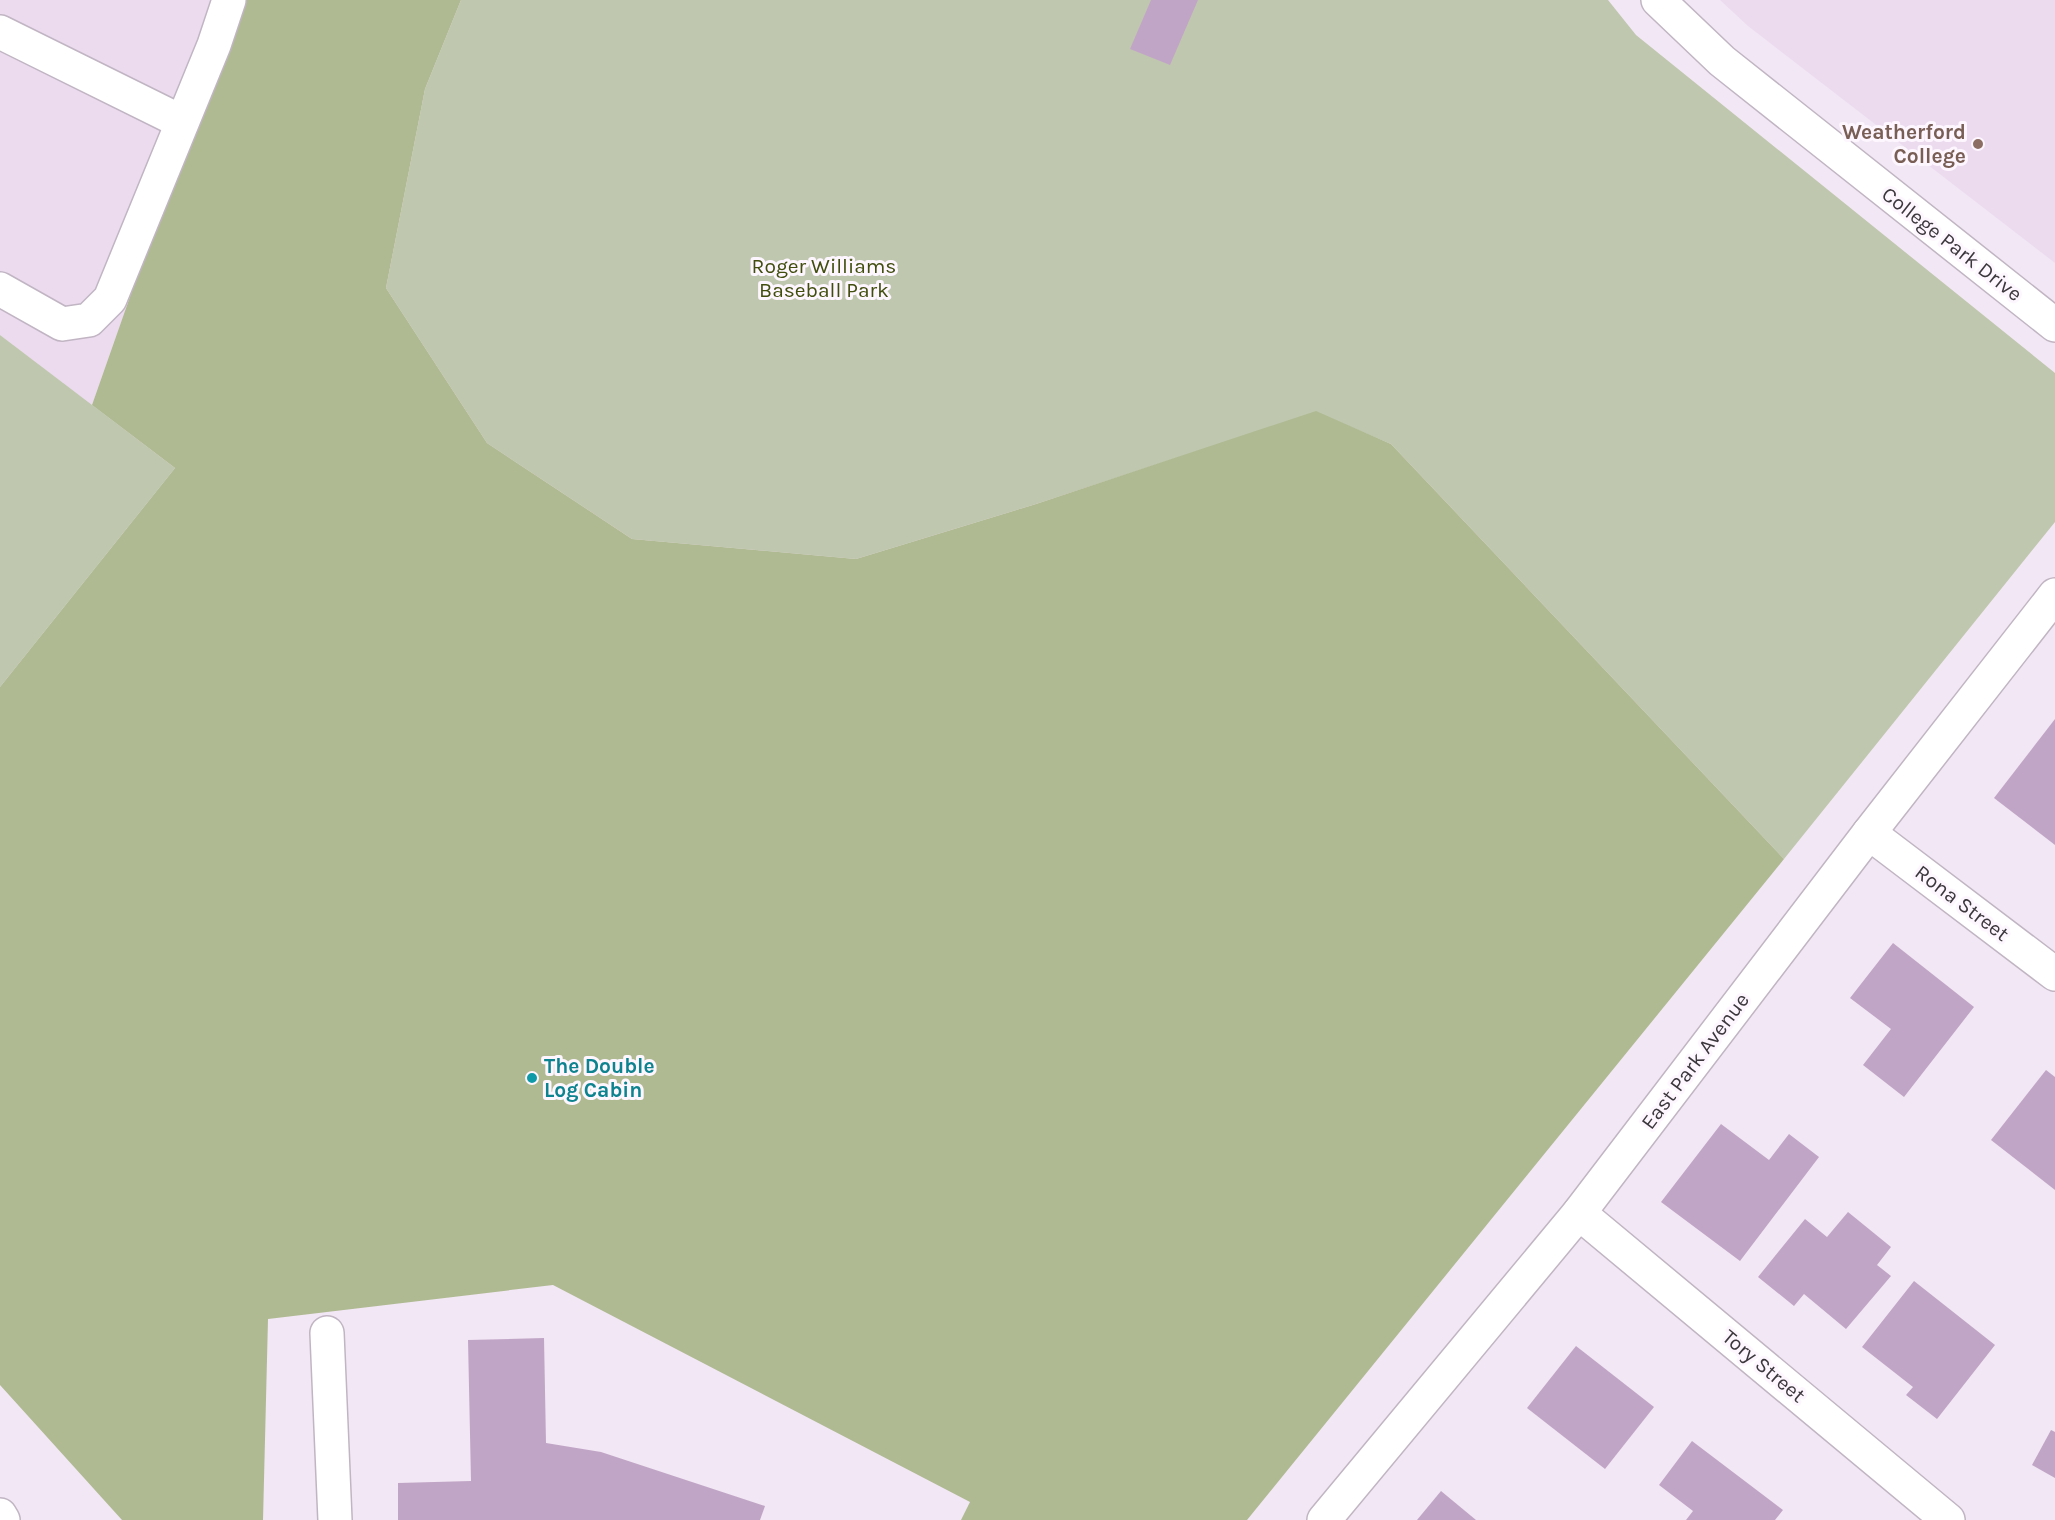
<svg xmlns="http://www.w3.org/2000/svg" width="2055" height="1520" font-family="Karla,sans-serif">
  <style>
    .built { fill: #ecdbef }
    .green { fill: #c0c7af }
    .forest { fill: #afba92 }
    .building { fill: #c1a5c6 }
    .lines { fill: none; stroke-linecap: round; stroke-linejoin: round }
    .minor-casing { stroke: #c1b5c3; stroke-width: 36 }
    .minor { stroke: #fff; stroke-width: 33 }
    .education-dot { fill: #8d6e63; stroke: #fdf6fe; stroke-width: 2 }
    .culture-dot { fill: #0f9aa8; stroke: #fdf6fe; stroke-width: 2 }
    .labels { text-anchor: middle; stroke-width: 6; stroke-linejoin: round; paint-order: stroke }
    .education-label { font-size: 21px; font-weight: bold; fill: #785e54; stroke: #fdf6fe; text-anchor: end }
    .street-label { font-size: 21px; fill: #3c373d; stroke: #fdf6fe }
    .park-label { font-size: 21px; fill: #404d0d; stroke: #fdf6fe }
    .culture-label { font-size: 21px; font-weight: bold; fill: #0d838f; stroke: #fdf6fe; text-anchor: start }
  </style>
  <rect width="100%" height="100%" fill="#f2e7f4"/>
  <g class="built">
    <path d="M 0,0 L 242,0 L 165,197 L 92,405 L 0,335 Z"/>
    <path d="M 1720,0 L 2055,0 L 2055,263 L 1748,26 Z"/>
  </g>
  <g class="green">
    <path d="M 461,0 L 1608,0 L 1636,35 L 2055,373 L 2055,522 L 1784,859 L 1391,444 L 1316,412 L 1036,504 L 856,559 L 632,539 L 487,443 L 386,288 L 425,89 Z"/>
    <path d="M 0,335 L 175,468 L 0,687 Z"/>
  </g>
  <path class="forest" d="M 242,0 L 461,0 L 425,89 L 386,288 L 487,443 L 632,539 L 856,559 L 1036,504 L 1316,411 L 1391,444 L 1784,859 L 1247,1520 L 961,1520 L 970,1502 L 553,1285 L 268,1319 L 263,1520 L 122,1520 L 0,1385 L 0,687 L 175,468 L 92,405 L 165,197 Z"/>
  <g class="building">
    <path d="M 1151,0 L 1198,0 L 1170,65 L 1130,49 Z"/>
    <path d="M 2055,719 L 2055,845 L 1994,798 Z"/>
    <path d="M 1893,943 L 1974,1007 L 1904,1097 L 1863,1065 L 1891,1029 L 1850,998 Z"/>
    <path d="M 2046,1070 L 2055,1077 L 2055,1190 L 1991,1140 Z"/>
    <path d="M 1721,1124 L 1769,1160 L 1789,1134 L 1819,1157 L 1740,1261 L 1661,1202 Z"/>
    <path d="M 1848,1212 L 1891,1247 L 1877,1265 L 1891,1276 L 1846,1329 L 1804,1294 L 1794,1306 L 1758,1277 L 1805,1219 L 1827,1237 Z"/>
    <path d="M 1914,1281 L 1995,1345 L 1937,1419 L 1906,1395 L 1913,1387 L 1862,1347 Z"/>
    <path d="M 544,1338 L 546,1443 L 601,1452 L 765,1506 L 760,1520 L 398,1520 L 398,1483 L 471,1481 L 468,1340 Z"/>
    <path d="M 1576,1346 L 1654,1407 L 1605,1469 L 1527,1408 Z"/>
    <path d="M 2051,1430 L 2055,1432 L 2055,1478 L 2032,1465 Z"/>
    <path d="M 1692,1441 L 1783,1510 L 1775,1520 L 1686,1520 L 1693,1511 L 1659,1485 Z"/>
    <path d="M 1441,1491 L 1476,1520 L 1417,1520 Z"/>
  </g>
  <g class="lines">
    <g class="minor-casing">
      <g id="minor">
        <path d="M 1658,0 L 1722,61 L 2055,325"/>
        <path d="M 0,32 L 182,122"/>
        <path d="M 0,289 L 62,324 L 89,320 L 110,299 L 214,45 L 229,0"/>
        <path d="M 1869,833 L 2055,974"/>
        <path d="M 1579,1213 L 1948,1520"/>
        <path d="M 327,1333 L 335,1520"/>
        <path d="M 0,1515 L 3,1520"/>
        <path d="M 1324,1520 L 1579,1213 L 1869,833 L 2055,595"/>
      </g>
    </g>
    <use href="#minor" class="minor"/>
  </g>
  <circle class="education-dot" cx="1978" cy="144" r="6"/>
  <circle class="culture-dot" cx="532" cy="1078" r="6"/>
  <g class="labels">
    <g class="education-label">
      <text x="1966" y="139">Weatherford<tspan x="1966" dy="24">College</tspan></text>
    </g>
    <g class="street-label">
      <text transform="translate(1952 244) rotate(38)" y="7">College Park Drive</text>
      <text transform="translate(1962 903) rotate(37)" y="7">Rona Street</text>
      <text transform="translate(1695 1061) rotate(-53)" y="7">East Park Avenue</text>
      <text transform="translate(1764 1366) rotate(40)" y="7">Tory Street</text>
    </g>
    <g class="park-label">
      <text x="824" y="273">Roger Williams<tspan x="824" dy="24">Baseball Park</tspan></text>
    </g>
    <g class="culture-label">
      <text x="544" y="1073">The Double<tspan x="544" dy="24">Log Cabin</tspan></text>
    </g>
  </g>
</svg>
